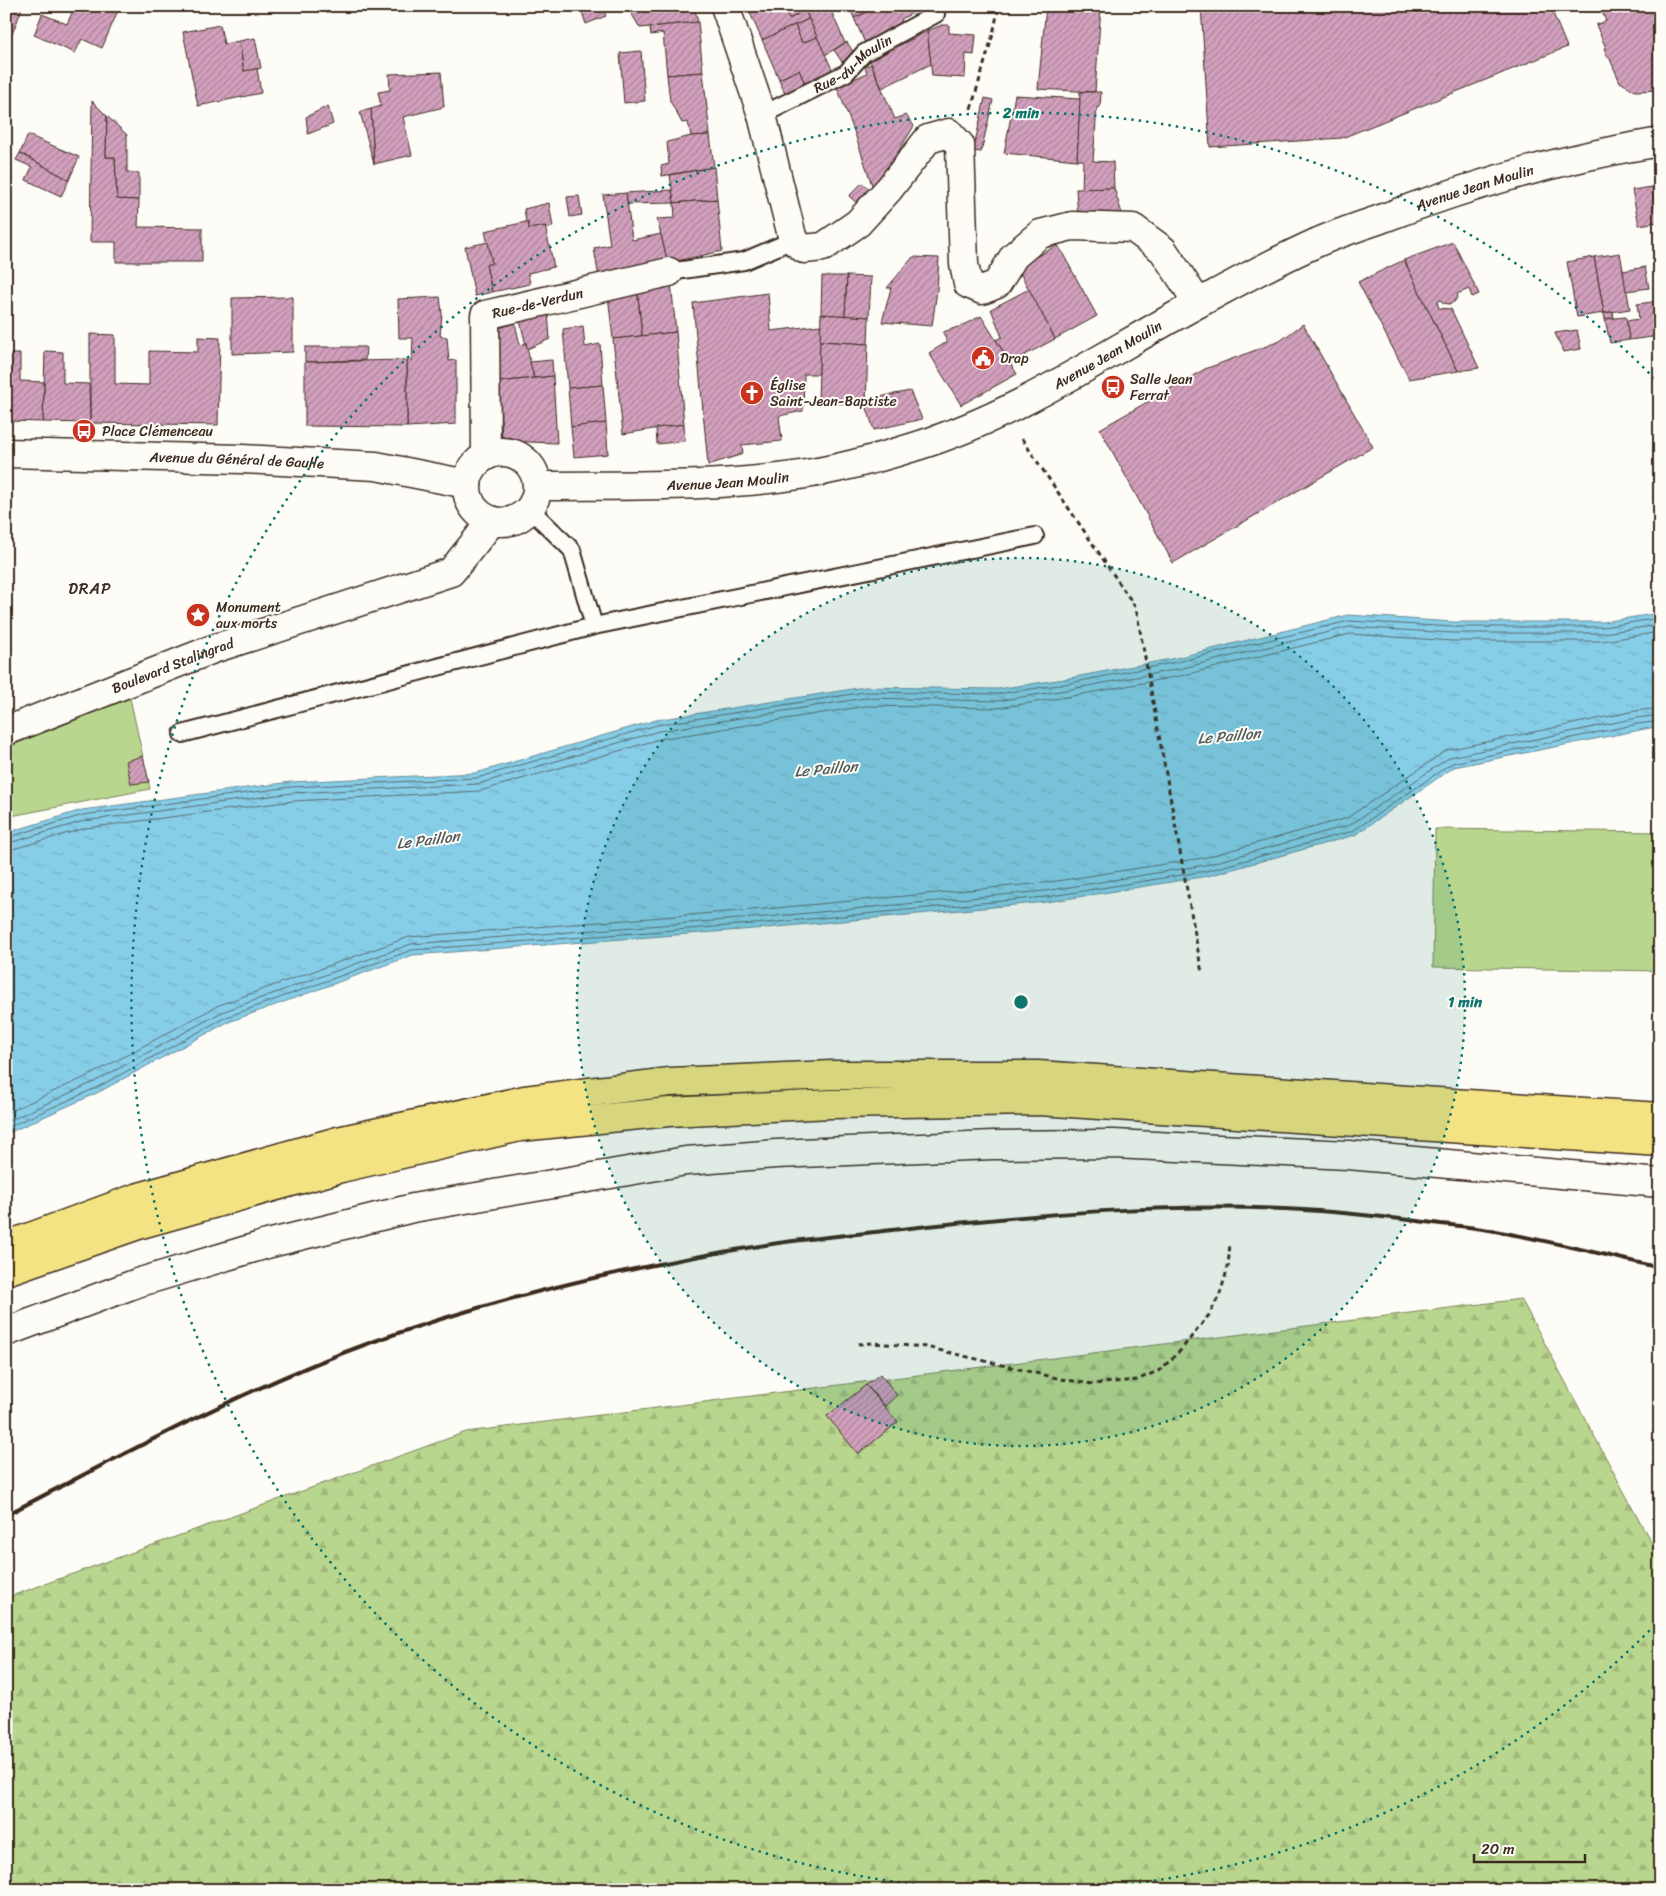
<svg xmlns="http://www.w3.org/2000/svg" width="1666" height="1896" font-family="Sriracha,sans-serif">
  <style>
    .forest { fill: url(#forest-firs); stroke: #7a8056 }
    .green { fill: #b9d68e; stroke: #7a8056 }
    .water { fill: url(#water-ripples); stroke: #688c97 }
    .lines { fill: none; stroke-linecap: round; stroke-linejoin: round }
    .shore { stroke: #596b6e; stroke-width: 1 }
    .building { fill: url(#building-hatch); stroke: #3b2a1e }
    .lane-casing { stroke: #3b2a1e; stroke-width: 20 }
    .street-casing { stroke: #3b2a1e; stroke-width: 31 }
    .secondary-casing { stroke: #3b2a1e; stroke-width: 31 }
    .primary-casing { stroke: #3b2a1e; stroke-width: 31 }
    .path { stroke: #3b2a1e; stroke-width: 3; stroke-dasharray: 5 4; stroke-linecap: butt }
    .lane { stroke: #fdfcf7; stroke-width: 16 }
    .street { stroke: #fdfcf7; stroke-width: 28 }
    .secondary { stroke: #fdfcf7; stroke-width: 28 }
    .primary { stroke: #f4e382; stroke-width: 28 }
    .rail { stroke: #3b2a1e; stroke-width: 4 }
    .ring { fill: none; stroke: #0f766e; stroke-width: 2.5; stroke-dasharray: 2.5 5 }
    .labels { text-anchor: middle; stroke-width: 4; stroke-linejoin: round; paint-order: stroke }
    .street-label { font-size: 14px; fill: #3b2a1e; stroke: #fdfcf7 }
    .poi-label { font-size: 14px; fill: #3b2a1e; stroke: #fdfcf7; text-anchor: start }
    .water-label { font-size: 15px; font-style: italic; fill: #525b5a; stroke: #fdfcf7 }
    .quarter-label { font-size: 16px; letter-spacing: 1px; fill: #3b2a1e; stroke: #fdfcf7 }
    .centre { fill: #0f766e; stroke: #fdfcf7; stroke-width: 2.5 }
    .ring-label { font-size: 15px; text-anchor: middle; font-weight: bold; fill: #0f766e; stroke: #fdfcf7; stroke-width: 4; stroke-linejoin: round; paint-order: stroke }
  </style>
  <defs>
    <pattern id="forest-firs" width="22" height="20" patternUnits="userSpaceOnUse" patternTransform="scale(1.25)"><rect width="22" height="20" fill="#b9d68e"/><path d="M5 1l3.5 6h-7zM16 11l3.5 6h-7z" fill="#a0b87a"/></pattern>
    <pattern id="water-ripples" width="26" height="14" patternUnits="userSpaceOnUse" patternTransform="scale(1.25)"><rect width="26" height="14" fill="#86cde7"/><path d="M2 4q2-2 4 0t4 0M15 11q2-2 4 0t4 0" fill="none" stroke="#75b0c6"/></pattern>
    <pattern id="building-hatch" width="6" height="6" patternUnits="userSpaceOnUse" patternTransform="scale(1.25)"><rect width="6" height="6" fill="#d2a0bd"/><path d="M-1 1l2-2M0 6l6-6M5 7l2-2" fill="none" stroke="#ac8399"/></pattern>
  </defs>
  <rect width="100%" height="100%" fill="#fdfcf7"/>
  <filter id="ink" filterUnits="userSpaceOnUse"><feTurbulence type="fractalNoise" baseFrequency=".02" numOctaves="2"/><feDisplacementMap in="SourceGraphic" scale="10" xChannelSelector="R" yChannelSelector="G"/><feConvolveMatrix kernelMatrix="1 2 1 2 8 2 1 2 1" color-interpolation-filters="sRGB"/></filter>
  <g filter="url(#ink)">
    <path class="forest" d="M 1521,1299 L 1660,1559 L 1660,1890 L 6,1890 L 6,1598 L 466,1432 Z"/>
    <g class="green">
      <path d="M 130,698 L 150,789 L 6,817 L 6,748 Z"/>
      <path d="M 1435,829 L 1660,832 L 1660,971 L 1433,967 Z"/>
    </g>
    <path class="water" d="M 1660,613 L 1660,726 L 1454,767 L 1355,835 L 1208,876 L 1047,902 L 767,928 L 413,955 L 226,1023 L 99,1092 L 6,1134 L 6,833 L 82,810 L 291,782 L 476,773 L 656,720 L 865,687 L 997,689 L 1064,679 L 1176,658 L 1348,615 L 1453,622 L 1603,622 Z"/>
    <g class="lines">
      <g class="shore">
        <path d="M 6,838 L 83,815 L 291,787 L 477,778 L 657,725 L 865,692 L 997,694 L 1065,684 L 1177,662 L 1349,621 L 1453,627 L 1603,627 L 1660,618"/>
        <path d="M 6,844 L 84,821 L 292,793 L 478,784 L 659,731 L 865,698 L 997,701 L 1066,690 L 1179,669 L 1349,627 L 1453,633 L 1603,633 L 1660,625"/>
        <path d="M 6,851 L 86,828 L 293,801 L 480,791 L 660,739 L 866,706 L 998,708 L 1067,697 L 1180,676 L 1350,634 L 1453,641 L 1603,641 L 1660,632"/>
        <path d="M 6,1113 L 90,1075 L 219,1005 L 409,937 L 765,909 L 1044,883 L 1203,858 L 1347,818 L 1447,750 L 1635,711 L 1660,708"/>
        <path d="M 6,1122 L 94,1082 L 222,1012 L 411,944 L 766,917 L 1045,891 L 1205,865 L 1350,825 L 1450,757 L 1637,718 L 1660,715"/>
        <path d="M 6,1128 L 96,1088 L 224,1018 L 412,950 L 767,923 L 1046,897 L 1206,871 L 1353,831 L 1452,763 L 1638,724 L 1660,721"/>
      </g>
    </g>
    <g class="building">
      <path d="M 6,6 L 23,6 L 12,34 L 6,30 Z"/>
      <path d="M 75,6 L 120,6 L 102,48 L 82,39 L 75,53 L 34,35 L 42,14 L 67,24 Z"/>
      <path d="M 580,6 L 609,6 L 609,8 L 604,11 L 606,16 L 586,24 Z"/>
      <path d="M 627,6 L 694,6 L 698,22 L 640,28 Z"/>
      <path d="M 747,6 L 783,6 L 789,19 L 805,10 L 809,19 L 762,40 Z"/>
      <path d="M 783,6 L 811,6 L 789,19 Z"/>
      <path d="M 811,6 L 829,6 L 845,43 L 825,55 L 805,10 Z"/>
      <path d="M 849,6 L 880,6 L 854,18 Z"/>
      <path d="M 880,6 L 926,6 L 901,19 L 903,24 L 865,43 L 854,18 Z"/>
      <path d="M 1046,6 L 1101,6 L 1095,92 L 1038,89 Z"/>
      <path d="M 1201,6 L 1550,6 L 1567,47 L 1342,138 L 1210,147 Z"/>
      <path d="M 1588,6 L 1660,6 L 1660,90 L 1635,91 L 1620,82 L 1609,57 L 1608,58 L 1604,48 L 1606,48 L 1596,25 L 1606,21 L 1600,7 L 1590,11 Z"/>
      <path d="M 809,19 L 817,37 L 802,43 L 795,25 Z"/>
      <path d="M 698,22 L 703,72 L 667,75 L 663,33 L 651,35 L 650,27 Z"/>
      <path d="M 220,25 L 224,44 L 239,41 L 244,71 L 257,68 L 261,93 L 198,106 L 183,32 Z"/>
      <path d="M 795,25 L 802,43 L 817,37 L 833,71 L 805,84 L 799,70 L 779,79 L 762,40 Z"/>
      <path d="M 942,25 L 949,25 L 949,33 L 976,35 L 974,55 L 966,54 L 965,78 L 932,76 L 927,31 Z"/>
      <path d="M 927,31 L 931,64 L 882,88 L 870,61 Z"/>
      <path d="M 255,38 L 261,68 L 244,71 L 239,41 Z"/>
      <path d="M 847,42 L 855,55 L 842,62 L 834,50 Z"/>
      <path d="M 641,51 L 645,101 L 624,103 L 620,53 Z"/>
      <path d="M 871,64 L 895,119 L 906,115 L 914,126 L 874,191 L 854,131 L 837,87 L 867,73 L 865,67 Z"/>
      <path d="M 799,70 L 805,84 L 785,94 L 779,79 Z"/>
      <path d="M 441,72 L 444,107 L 403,117 L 412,155 L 374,164 L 371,109 L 381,106 L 378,92 L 390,90 L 389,74 Z"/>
      <path d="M 703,72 L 710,135 L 691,136 L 688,122 L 682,123 L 670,101 L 667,75 Z"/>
      <path d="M 1080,92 L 1101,92 L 1100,107 L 1097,107 L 1093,161 L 1113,162 L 1114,188 L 1082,189 L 1083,160 L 1077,160 Z"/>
      <path d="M 1015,95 L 1080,99 L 1077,160 L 1004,153 Z"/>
      <path d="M 985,98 L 993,100 L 981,152 L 973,151 Z"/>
      <path d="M 92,101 L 107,116 L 106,157 L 115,157 L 117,199 L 139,200 L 138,227 L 202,228 L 202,262 L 116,262 L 116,242 L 90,242 Z"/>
      <path d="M 328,106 L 333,124 L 308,134 L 306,117 Z"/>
      <path d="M 371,109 L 374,164 L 360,112 Z"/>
      <path d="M 107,116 L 127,135 L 127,172 L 139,173 L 139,200 L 117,199 L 115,157 L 106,157 Z"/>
      <path d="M 28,135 L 79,157 L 69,180 L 20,153 Z"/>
      <path d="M 710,135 L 714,167 L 662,176 L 661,166 L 669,164 L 667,142 L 691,136 Z"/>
      <path d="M 20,153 L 69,180 L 61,196 L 26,180 L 32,167 L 16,160 Z"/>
      <path d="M 714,167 L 717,199 L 674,203 L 670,175 Z"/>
      <path d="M 862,183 L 873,192 L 860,206 L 849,196 Z"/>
      <path d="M 1652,187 L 1658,222 L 1639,225 L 1632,190 Z"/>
      <path d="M 1114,188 L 1124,220 L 1078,219 L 1076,189 Z"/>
      <path d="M 672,190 L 674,203 L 627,204 L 626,193 Z"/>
      <path d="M 626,193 L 632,240 L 661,234 L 668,263 L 599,278 L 594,248 L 610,245 L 603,195 Z"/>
      <path d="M 579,196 L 582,215 L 570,217 L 567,197 Z"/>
      <path d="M 717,199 L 722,251 L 668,263 L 657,219 L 675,218 L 674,203 Z"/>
      <path d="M 549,203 L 553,227 L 546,228 L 545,226 L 529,229 L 528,222 L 526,222 L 524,209 Z"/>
      <path d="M 526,222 L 528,222 L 529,229 L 545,226 L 554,267 L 528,273 L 530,284 L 492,292 L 486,265 L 492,263 L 485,231 Z"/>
      <path d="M 488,242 L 492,263 L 486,265 L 492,292 L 475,296 L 465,247 Z"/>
      <path d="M 1453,242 L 1479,294 L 1472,297 L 1469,289 L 1457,294 L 1458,297 L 1454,302 L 1449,304 L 1443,303 L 1441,300 L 1437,302 L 1439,308 L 1451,309 L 1479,368 L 1458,371 L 1404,260 Z"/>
      <path d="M 1058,245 L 1097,316 L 1055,339 L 1017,267 Z"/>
      <path d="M 1620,253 L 1630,309 L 1604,313 L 1594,257 Z"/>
      <path d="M 913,257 L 939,258 L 937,290 L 932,326 L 882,322 L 891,288 L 887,288 Z"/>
      <path d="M 1594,257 L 1604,313 L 1577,317 L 1567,262 Z"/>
      <path d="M 1404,260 L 1458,371 L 1409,379 L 1358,282 Z"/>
      <path d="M 1645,267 L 1649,288 L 1626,291 L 1623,271 Z"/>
      <path d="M 822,276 L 847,276 L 845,316 L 821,314 Z"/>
      <path d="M 847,276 L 871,277 L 869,317 L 845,316 Z"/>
      <path d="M 671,282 L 676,332 L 642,336 L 637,287 Z"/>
      <path d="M 637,287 L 642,336 L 613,339 L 608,295 Z"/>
      <path d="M 1029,289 L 1055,339 L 1010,363 L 996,340 L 1002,337 L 991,309 Z"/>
      <path d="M 768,293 L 771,331 L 821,325 L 819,374 L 804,374 L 803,411 L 779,416 L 782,441 L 742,445 L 743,454 L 708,465 L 693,303 Z"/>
      <path d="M 293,297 L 293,352 L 232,354 L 232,298 Z"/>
      <path d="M 440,297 L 442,313 L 440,336 L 447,337 L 449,361 L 456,360 L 456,424 L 407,427 L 407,360 L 412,360 L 413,338 L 399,338 L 398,299 Z"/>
      <path d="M 1660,301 L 1660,336 L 1629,340 L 1626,321 L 1639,319 L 1637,304 Z"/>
      <path d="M 1613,312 L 1614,318 L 1605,319 L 1604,313 Z"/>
      <path d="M 548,313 L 550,339 L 527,349 L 520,321 Z"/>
      <path d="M 821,314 L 869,317 L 868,344 L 820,341 Z"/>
      <path d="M 981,316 L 1017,374 L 961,405 L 929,353 L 947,342 L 943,332 L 961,326 Z"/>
      <path d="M 1626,317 L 1629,340 L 1610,343 L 1605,319 Z"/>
      <path d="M 515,323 L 520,345 L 526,343 L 534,378 L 499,382 L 499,328 Z"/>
      <path d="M 1303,324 L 1373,447 L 1173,563 L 1100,429 L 1205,369 L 1280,341 Z"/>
      <path d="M 583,326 L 585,347 L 600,344 L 603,385 L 568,388 L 563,329 Z"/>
      <path d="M 1577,330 L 1581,349 L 1563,352 L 1555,333 Z"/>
      <path d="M 676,332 L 684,424 L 623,434 L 613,339 Z"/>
      <path d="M 90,334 L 115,335 L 115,384 L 149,385 L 149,351 L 198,352 L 198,337 L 220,338 L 218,425 L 90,423 Z"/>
      <path d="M 820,341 L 868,344 L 866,405 L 818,402 Z"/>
      <path d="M 305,347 L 366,347 L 365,360 L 305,362 Z"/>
      <path d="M 45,351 L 63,352 L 63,383 L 89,384 L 90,423 L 43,422 Z"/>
      <path d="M 6,354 L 20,354 L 20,381 L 44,382 L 43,422 L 6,421 Z"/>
      <path d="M 407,360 L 407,427 L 305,426 L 305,362 Z"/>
      <path d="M 552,360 L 553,376 L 534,378 L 530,362 Z"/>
      <path d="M 553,376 L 557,443 L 502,441 L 499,382 Z"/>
      <path d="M 603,385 L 606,423 L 571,427 L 568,388 Z"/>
      <path d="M 910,391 L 922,419 L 874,430 L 866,405 L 874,398 Z"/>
      <path d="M 606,423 L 608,454 L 574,457 L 571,427 Z"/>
      <path d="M 684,424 L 685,441 L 657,444 L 656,428 Z"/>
      <path d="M 143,756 L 149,782 L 131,784 L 126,761 Z"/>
      <path d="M 880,1374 L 897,1395 L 885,1406 L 866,1385 Z"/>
      <path d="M 866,1385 L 898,1422 L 858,1454 L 827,1416 Z"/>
    </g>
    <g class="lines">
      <g class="lane-casing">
        <g id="lane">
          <path id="s1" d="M 762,115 L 846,73 L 864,53 L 936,14 L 936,6"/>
          <path d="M 669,272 L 744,261 L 793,240"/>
          <path d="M 530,509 L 572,550 L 594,626"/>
          <path d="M 182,734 L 594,626 L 1035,536"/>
        </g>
      </g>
      <g class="street-casing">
        <g id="street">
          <path d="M 725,6 L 762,115 L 793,240 L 804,249 L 823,247 L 858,223 L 889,189 L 928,139 L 949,133 L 960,145 L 964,264 L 968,284 L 982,290 L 997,284 L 1014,256 L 1040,234 L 1072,226 L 1133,228 L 1163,250 L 1198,303"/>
          <path id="s2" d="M 486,456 L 485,315 L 669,272"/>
          <path id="s3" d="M 6,731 L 213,649 L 451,572 L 492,521"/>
          <path d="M 6,1332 L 137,1283 L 267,1244 L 413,1208 L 686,1161 L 776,1154 L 993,1145 L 1113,1144 L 1348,1155 L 1660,1183"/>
        </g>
      </g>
      <g class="secondary-casing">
        <g id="secondary">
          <circle cx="502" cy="487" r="35"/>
          <path id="s4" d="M 6,453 L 242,459 L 376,466 L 467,484"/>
          <path id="s5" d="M 538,486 C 624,485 715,488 800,475 C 840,469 879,458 917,446 C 1018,415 1106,353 1199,303 C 1237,282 1276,261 1316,243 C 1336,234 1357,227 1378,220 C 1469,185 1563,158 1660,142"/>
        </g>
      </g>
      <g class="primary-casing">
        <g id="primary">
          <path d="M 6,1246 L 136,1198 L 338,1141 L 525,1100 L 670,1082 L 832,1075 L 1038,1075 L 1660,1117"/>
          <path d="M 6,1271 L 141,1224 L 341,1168 L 520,1127 L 669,1112 L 831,1104 L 1039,1101 L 1660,1142"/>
        </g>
      </g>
      <g class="path">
        <path d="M 971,109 L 993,34 L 999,6"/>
        <path d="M 1022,439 L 1136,608 L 1202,973"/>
        <path d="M 858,1344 L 872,1343 L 926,1347 L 1061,1379 L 1092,1384 L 1137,1380 L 1160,1370 L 1180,1351 L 1209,1315 L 1220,1294 L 1228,1267 L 1230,1243"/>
      </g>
      <use href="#lane" class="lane"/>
      <use href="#street" class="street"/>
      <use href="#secondary" class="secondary"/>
      <use href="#primary" class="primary"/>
      <path class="rail" d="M 6,1515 C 126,1453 245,1388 372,1342 C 502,1296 636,1265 772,1244 C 812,1238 852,1235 892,1230 C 1028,1215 1166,1202 1304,1210 C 1350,1213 1395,1218 1441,1224 C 1461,1226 1481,1228 1500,1232 C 1554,1242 1607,1255 1660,1268"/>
    </g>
  </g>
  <circle cx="1021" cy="1002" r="444" fill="#0f766e" fill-opacity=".12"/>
  <g class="ring">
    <circle cx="1021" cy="1002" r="444"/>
    <path d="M1655 1625A889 889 0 0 1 1075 1889M967 1889A889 889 0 1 1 1655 379"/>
  </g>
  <defs>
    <g id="civic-disc" transform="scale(1.25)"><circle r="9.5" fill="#c8321e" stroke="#fdfcf7"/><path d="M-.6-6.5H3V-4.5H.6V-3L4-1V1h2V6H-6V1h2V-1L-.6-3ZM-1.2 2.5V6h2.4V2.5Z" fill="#fff"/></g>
    <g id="bus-disc" transform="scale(1.25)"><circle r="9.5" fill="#c8321e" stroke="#fdfcf7"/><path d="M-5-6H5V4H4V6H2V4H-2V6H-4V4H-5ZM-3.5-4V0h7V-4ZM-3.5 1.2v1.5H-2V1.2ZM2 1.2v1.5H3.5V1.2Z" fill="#fff"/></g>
    <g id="church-disc" transform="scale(1.25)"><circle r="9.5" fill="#c8321e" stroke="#fdfcf7"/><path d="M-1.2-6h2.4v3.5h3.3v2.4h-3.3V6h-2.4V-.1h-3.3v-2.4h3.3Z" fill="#fff"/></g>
    <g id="sight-disc" transform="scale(1.25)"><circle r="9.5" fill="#c8321e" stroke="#fdfcf7"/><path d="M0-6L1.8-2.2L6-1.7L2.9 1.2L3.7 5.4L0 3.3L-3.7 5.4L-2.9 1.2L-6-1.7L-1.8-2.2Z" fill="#fff"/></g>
  </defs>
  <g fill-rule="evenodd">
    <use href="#civic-disc" x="983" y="358"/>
    <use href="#bus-disc" x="1113" y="387"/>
    <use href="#church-disc" x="752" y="393"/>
    <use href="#bus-disc" x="84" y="431"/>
    <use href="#sight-disc" x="198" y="615"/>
  </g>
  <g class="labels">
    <g class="street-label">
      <text dy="5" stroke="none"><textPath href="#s1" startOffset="105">Rue-du-Moulin</textPath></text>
      <text dy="5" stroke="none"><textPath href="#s5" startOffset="1000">Avenue Jean Moulin</textPath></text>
      <text dy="5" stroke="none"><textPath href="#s2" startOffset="195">Rue-de-Verdun</textPath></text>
      <text dy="5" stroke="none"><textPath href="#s5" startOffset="595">Avenue Jean Moulin</textPath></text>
      <text dy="5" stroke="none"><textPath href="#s4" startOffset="231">Avenue du Général de Gaulle</textPath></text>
      <text dy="5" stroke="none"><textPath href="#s5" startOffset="190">Avenue Jean Moulin</textPath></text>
      <text dy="5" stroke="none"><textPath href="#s3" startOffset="179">Boulevard Stalingrad</textPath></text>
    </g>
    <g class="poi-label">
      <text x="1000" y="363">Drap</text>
      <text x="1130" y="384">Salle Jean<tspan x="1130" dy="16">Ferrat</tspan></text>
      <text x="770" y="390">Église<tspan x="770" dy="16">Saint-Jean-Baptiste</tspan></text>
      <text x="102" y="436">Place Clémenceau</text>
      <text x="216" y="612">Monument<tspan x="216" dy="16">aux morts</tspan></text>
    </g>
    <g class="water-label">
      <text transform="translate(1229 736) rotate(-5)" y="5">Le Paillon</text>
      <text transform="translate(826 769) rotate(-5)" y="5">Le Paillon</text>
      <text transform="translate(428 840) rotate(-7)" y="5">Le Paillon</text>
    </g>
    <g class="quarter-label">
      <text x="90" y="594">DRAP</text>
    </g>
  </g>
  <circle cx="1021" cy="1002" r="8" class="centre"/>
  <g class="ring-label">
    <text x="1021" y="118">2 min</text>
    <text x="1465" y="1007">1 min</text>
  </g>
  <rect width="1666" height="1896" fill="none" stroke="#fdfcf7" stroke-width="25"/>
  <rect x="12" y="12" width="1641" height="1871" fill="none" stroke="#3b2a1e" stroke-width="2" filter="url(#ink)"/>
  <path d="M1474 1854v8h111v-8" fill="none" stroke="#3b2a1e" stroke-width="2.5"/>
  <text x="1481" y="1854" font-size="15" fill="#3b2a1e" stroke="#fdfcf7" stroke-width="4" paint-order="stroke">20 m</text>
</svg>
